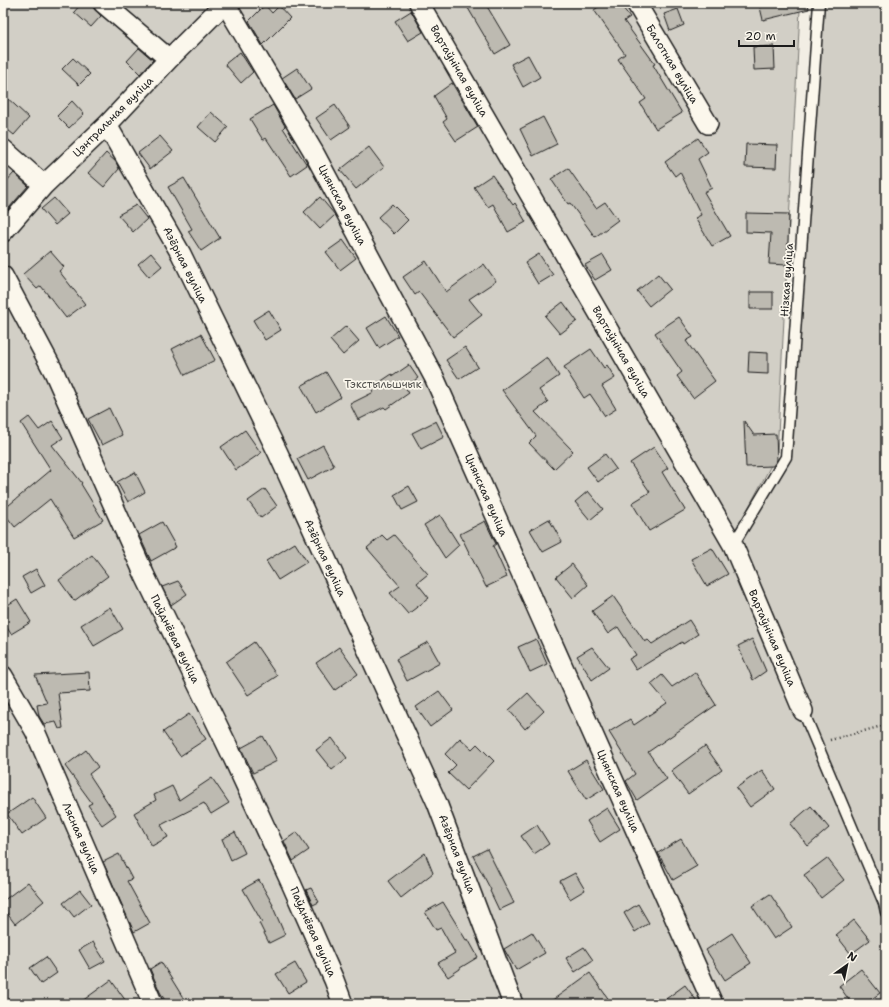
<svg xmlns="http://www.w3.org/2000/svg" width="889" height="1007" font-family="'Shantell Sans',sans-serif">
<rect width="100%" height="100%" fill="#f2eee4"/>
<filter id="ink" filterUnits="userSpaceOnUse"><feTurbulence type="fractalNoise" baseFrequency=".025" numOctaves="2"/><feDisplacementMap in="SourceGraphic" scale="8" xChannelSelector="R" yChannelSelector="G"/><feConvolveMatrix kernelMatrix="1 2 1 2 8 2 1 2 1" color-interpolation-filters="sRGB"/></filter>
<g filter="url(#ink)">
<path fill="#d2cfc6" stroke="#777671" d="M3,3h797v7l-23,444 -50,94 6,-3 53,-88 33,-454h67v1001h-883z"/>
<path fill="#bdbab1" stroke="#1c1c1c" d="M82,3h8l11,13 -10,11 -17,-15z
M465,3h20l25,42 -15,9z
M604,3h15l11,14 -6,4 31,43 -2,1 29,48 -26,16 -16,-26 6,-4 -28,-40 7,-5 -31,-44z
M759,3h49l1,6 -46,11z
M265,5l7,8 7,-7 11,12 -27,27 -14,-24z
M678,9l6,16 -14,6 -6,-17z
M411,11l12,21 -15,9 -13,-20z
M774,46l1,23 -21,1 -1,-23z
M139,48l14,12 -13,14 -13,-13z
M240,52l13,20 -12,11 -16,-19z
M528,55l12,22 -17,10 -12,-23z
M73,58l17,16 -11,11 -17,-16z
M297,68l14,21 -16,10 -13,-21z
M452,83l26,44 -22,14 -13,-19 4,-3 -13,-23z
M3,94l26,24 -15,17 -11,-9z
M72,101l12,13 -15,14 -12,-12z
M273,105l12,21 -2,2 24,37 -16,11 -25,-38 -3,2 -13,-21z
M335,105l15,22 -19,13 -15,-22z
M211,112l17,15 -13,15 -17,-15z
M543,117l14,27 -24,12 -13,-27z
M160,136l13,15 -23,18 -12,-16z
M698,138l10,14 -10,7 14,29 -8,4 26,44 -18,10 -17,-28 6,-3 -21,-43 -5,4 -10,-14z
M746,144l31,1 -1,23 -31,-1z
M369,147l15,20 -28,22 -16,-19z
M106,153l10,9 3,7 -15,18 -16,-14z
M568,168l28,40 9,-6 13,18 -23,17 -25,-34 -2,1 -17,-25z
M14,173l14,13 -25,29v-30z
M492,175l21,30 2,-2 11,19 -18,10 -15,-28 -5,3 -14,-20z
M184,178l36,60 -19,13 -13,-20 4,-2 -24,-42z
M320,197l15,18 -15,14 -16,-17z
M54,198l14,16 -13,11 -14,-16z
M392,204l16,16 -14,14 -16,-17z
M136,205l11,14 -14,13 -15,-17z
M746,213l43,1 -2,51 -18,-1 2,-31 -25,-1z
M343,240l13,18 -16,12 -14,-18z
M50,251l14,16 -5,4 26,33 -19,14 -25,-32 -4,3 -14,-15z
M151,253l11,13 -13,11 -11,-13z
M539,254l14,21 -15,9 -13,-21z
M603,255l9,15 -17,10 -10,-15z
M426,261l20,31 38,-28 12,17 -27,18 13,16 -29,22 -34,-45 -4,3 -12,-18z
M658,274l12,15 -21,17 -12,-15z
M750,292h23v17h-23z
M563,302l14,19 -17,13 -15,-18z
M269,310l12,20 -16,10 -12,-20z
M386,316l12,20 -19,12 -12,-20z
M679,317l14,20 -7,4 29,40 -22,17 -16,-22 5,-4 -27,-39z
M346,326l13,15 -16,14 -13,-15z
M201,334l14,26 -30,15 -13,-26z
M465,347l13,20 -19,12 -13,-19z
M591,349l13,19 3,-3 8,13 -13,8 14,23 -11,7 -15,-22 -6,4 -20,-31z
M749,352l19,1v21l-20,-1z
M547,357l12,19 -20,14 9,12 -13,10 38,39 -19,18 -25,-26 7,-7 -34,-46z
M409,365l9,13 -13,9 4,6 -23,16 -2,-2 -26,13 -8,-16 24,-12 -3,-4 21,-14 1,2z
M326,372l15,25 -25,15 -15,-26z
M109,408l13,27 -20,10 -14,-26z
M29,417l10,13 13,-9 11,17 -11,7 30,38 -1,1 22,36 -29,17 -24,-38 -35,28 -12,-15v-2l48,-40 -30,-47z
M436,421l8,16 -23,12 -9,-16z
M744,421l10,14 22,-1 1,26 -4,6 -27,1z
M245,430l16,23 -25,17 -15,-23z
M323,445l11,21 -26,14 -11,-21z
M654,447l14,21 -6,4 23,38 -36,21 -17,-28 18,-11 -20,-29z
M605,454l11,15 -18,13 -11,-15z
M135,472l10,20 -17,10 -11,-20z
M409,486l9,16 -16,8 -8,-15z
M265,489l12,17 -16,12 -13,-17z
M588,491l15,18 -13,11 -15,-18z
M440,515l19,30 -14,13 -21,-33z
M549,519l13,23 -19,10 -13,-22z
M485,521l11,23 -3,2 14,31 -21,10 -26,-53z
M162,522l14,25 -25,14 -12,-26z
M382,535l5,5 7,-5 34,39 -11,9 12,15 -21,16 -18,-21 10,-7 -33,-38z
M295,543l12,19 -29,18 -12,-19z
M712,548l16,26 -21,12 -16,-27z
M92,555l16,21 -34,25 -15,-21z
M572,564l16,21 -15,13 -17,-21z
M36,569l9,16 -14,8 -9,-16z
M178,581l9,13 -16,11 -9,-18z
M613,596l32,46 3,-2 4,4 37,-24 9,14 -15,10 -1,-2 -46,28 -7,-11 7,-4 -18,-28 -10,7 -16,-23z
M17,599l14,23 -20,12 -8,-13v-13z
M110,607l13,22 -29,17 -13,-21z
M536,639l11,25 -17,8 -12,-25z
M752,639l14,32 -13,9 -15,-34z
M254,642l23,34 -29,19 -22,-33z
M428,642l12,21 -33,18 -11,-22z
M339,647l19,27 -23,16 -19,-27z
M592,647l17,21 -17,12 -15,-24z
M89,672l1,19 -32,2 5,35 -4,1 -3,-7 -12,2 -5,-8 -2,-11 10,-2 -12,-28z
M695,672l21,33 -68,47 19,27 -30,21 -11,-19 9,-7 -26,-42 21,-13 4,6 33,-22 -16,-19 11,-9 10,12z
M439,691l14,19 -23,17 -14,-20z
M528,693l16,18 -19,18 -16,-19z
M189,714l17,25 -26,17 -17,-24z
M263,736l14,25 -24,12 -12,-25z
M332,738l15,20 -15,12 -16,-20z
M460,738l12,11 5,-5 17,17 -28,29 -18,-17 8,-8 -11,-11z
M705,746l17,24 -34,24 -17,-23z
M86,750l12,17 -9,7 27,41 -14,10 -14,-20 4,-2 -27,-37z
M586,760l18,29 -18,11 -18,-29z
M762,770l13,19 -25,18 -14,-19z
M212,778l17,25 -18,11 -7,-11 -43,22 7,12 -16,9 -18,-33 22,-13 -2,-5 18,-9 7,14z
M32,797l14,21 -24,17 -15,-21z
M811,806l18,22 -21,18 -18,-22z
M607,808l13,21 -20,13 -13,-21z
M537,825l12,19 -15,10 -13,-18z
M235,832l10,21 -14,7 -9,-21z
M297,832l12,18 -16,11 -9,-20z
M681,839l16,27 -24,14 -15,-27z
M487,849l27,54 -15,7 -9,-19 1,-1 -18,-34z
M425,853l8,20 -32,25 -13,-17z
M119,854l13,25 -5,2 23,42 -16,9 -31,-70z
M827,858l17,22 -23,18 -17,-23z
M575,873l10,17 -15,9 -10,-18z
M259,880l14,25h-1l13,30 -16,8 -10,-20 3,-1 -19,-33z
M28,882l16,19 -29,23 -12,-16v-7z
M311,888l8,14 -6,3 -7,-15z
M80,890l11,14 -17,13 -11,-14z
M770,894l22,33 -18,12 -22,-33z
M443,902l23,38 2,-1 10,18 -18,11v1l-12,8 -10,-14 17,-10 -14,-25 -5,2 -11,-18z
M638,904l11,19 -14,9 -11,-19z
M854,920l16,20 -19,14 -15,-19z
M532,932l13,21 -29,17 -12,-21z
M732,933l19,30 -26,17 -19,-30z
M93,942l12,19 -15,8 -11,-19z
M584,947l9,13 -18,12 -9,-14z
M46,957l11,16 -16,11 -11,-16z
M161,962l26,42h-20l-7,-12 -10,-23z
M295,963l11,19 -18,11 -12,-19z
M861,969l19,24 -15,11h-13l-13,-18z
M590,973l22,31h-65z
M111,980l17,24h-50z
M685,985l14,19h-40z"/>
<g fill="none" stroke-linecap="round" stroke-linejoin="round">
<defs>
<path id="lane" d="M733,545l53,-88 33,-454
M803,711l81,192 2,9"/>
<path id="street" d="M103,3l66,56
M225,3l88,148 121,226 279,627
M419,3l314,542 70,166
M636,3l72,121
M107,125l74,129 97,199 159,350 76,201
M3,149l41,36
M3,232l41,-47 63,-60 62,-66 56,-56
M3,276l51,96 91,204 84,173 62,134 43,97 9,24
M3,676l32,55 118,273"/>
</defs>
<use href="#lane" stroke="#1c1c1c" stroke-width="13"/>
<use href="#street" stroke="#1c1c1c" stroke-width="22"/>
<path stroke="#1c1c1c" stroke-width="2.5" stroke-dasharray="1 3" stroke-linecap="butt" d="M830,740l56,-15"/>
<use href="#lane" stroke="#fbf7ec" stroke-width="10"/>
<use href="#street" stroke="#fbf7ec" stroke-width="19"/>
</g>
</g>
<g text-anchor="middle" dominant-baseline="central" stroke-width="3.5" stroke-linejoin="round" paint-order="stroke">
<g font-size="11" fill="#1c1c1c" stroke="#fbf7ec">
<text transform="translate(672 64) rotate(59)">Балотная вуліца</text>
<text transform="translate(459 71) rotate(60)">Вартаўнічая вуліца</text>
<text transform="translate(113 117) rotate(-45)">Цэнтральная вуліца</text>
<text transform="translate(342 205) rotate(62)">Цнянская вуліца</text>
<text transform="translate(185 265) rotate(63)">Азёрная вуліца</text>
<text transform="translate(787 280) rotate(-86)">Нізкая вуліца</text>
<text transform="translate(621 352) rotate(60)">Вартаўнічая вуліца</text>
<text transform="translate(486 495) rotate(66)">Цнянская вуліца</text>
<text transform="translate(325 558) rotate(65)">Азёрная вуліца</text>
<text transform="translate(772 638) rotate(67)">Вартаўнічая вуліца</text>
<text transform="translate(175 639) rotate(64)">Паўднёвая вуліца</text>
<text transform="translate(618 791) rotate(66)">Цнянская вуліца</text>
<text transform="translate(81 838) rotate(66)">Лясная вуліца</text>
<text transform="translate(457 854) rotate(69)">Азёрная вуліца</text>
<text transform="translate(313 932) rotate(66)">Паўднёвая вуліца</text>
</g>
<g font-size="11" fill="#53524f" stroke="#fbf7ec">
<text x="383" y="384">Тэкстыльшчык</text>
</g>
</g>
<rect width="889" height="1007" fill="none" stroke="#fbf7ec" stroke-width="16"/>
<rect x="8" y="8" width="873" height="991" fill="none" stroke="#1c1c1c" stroke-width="1.5" filter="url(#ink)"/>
<g transform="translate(847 965) rotate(33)" stroke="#fbf7ec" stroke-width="3" paint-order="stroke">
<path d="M0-3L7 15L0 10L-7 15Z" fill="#1c1c1c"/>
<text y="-6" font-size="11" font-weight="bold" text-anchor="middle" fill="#1c1c1c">N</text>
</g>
<path d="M739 40v6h55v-6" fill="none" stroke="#1c1c1c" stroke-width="2"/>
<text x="745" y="40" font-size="12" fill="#1c1c1c" stroke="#fbf7ec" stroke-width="3" paint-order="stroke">20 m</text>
</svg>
